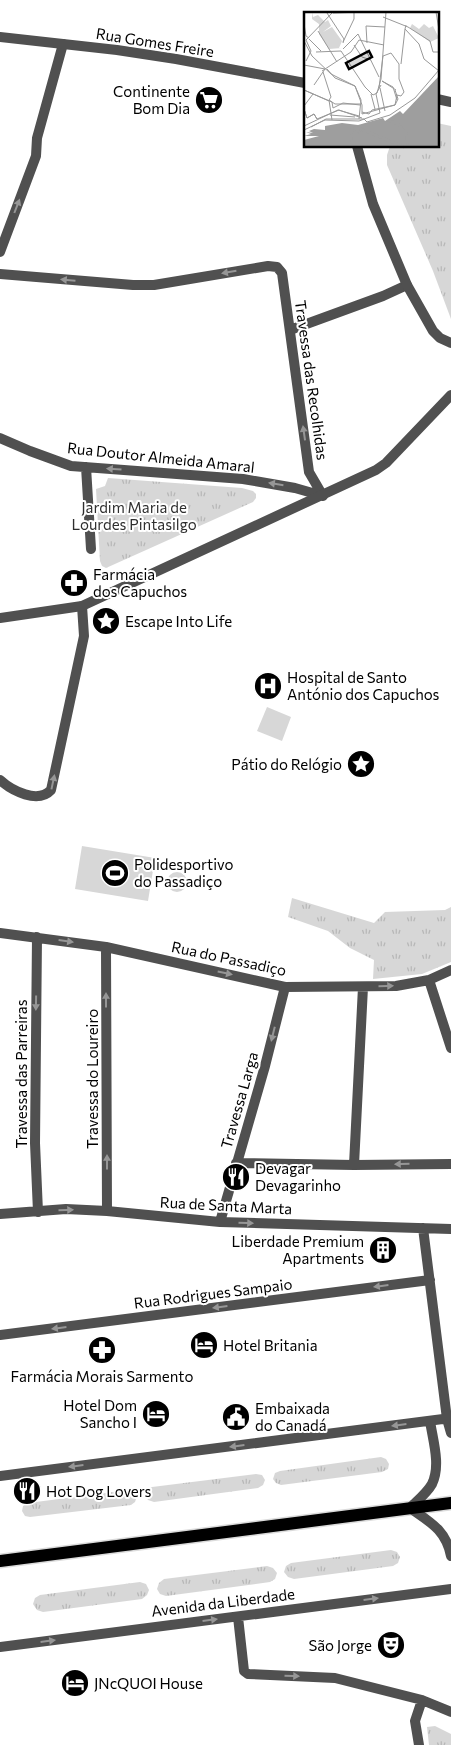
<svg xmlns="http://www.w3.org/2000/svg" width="451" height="1745" font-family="Commissioner,sans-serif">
<defs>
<pattern id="grass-tufts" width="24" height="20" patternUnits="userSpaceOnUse" patternTransform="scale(1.25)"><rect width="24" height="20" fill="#d7d7d7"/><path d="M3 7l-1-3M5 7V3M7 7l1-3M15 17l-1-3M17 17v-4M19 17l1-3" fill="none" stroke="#b7b7b7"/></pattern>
</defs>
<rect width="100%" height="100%" fill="#fff"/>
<path fill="url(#grass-tufts)" d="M437,123l14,3v193l-18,-48 -46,-106v-10l3,-9h47z
M108,478l134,10 11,3 3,3v4l-3,4 -147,66 -4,-2 -2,-5 -4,-72 9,-3z
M167 882a10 10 0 1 1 20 0a10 10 0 1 1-20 0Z
M292,898l82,25 11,-11 60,-2 6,-3v55l-29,12 -49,5 1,-19 -24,-12 -22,-17 -40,-14z
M381,1457l5,2 3,5 -1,5 -6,3 -101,13 -5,-2 -3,-4 2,-6 5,-2z
M256,1474l6,1 3,5 -2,5 -5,3 -104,14 -6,-2 -3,-5 2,-5 5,-3z
M129,1490l5,1 3,5 -2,6 -4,3 -101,12 -5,-1 -3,-5 1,-5 5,-3z
M391,1550l6,2 3,5 -2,6 -5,3 -99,13 -6,-2 -4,-5 2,-6 5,-3z
M267,1566l6,2 4,5 -2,6 -5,3 -104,14 -6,-2 -3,-5 2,-6 5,-4z
M140,1582l6,2 3,6 -2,5 -5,4 -99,13 -6,-2 -4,-6 2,-6 5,-3z
M435,1726l16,8v11h-22l-2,-18z"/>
<path fill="#d7d7d7" d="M267,707l24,10 -9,24 -25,-10z
M82,846l73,12 -7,43 -73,-12z"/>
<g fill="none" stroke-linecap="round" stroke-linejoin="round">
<defs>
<path id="primary" d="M0,1561l451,-58"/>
</defs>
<use href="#primary" stroke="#dbdbdb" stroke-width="15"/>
<path stroke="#505050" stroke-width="10" d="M0,252l36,-96 1,-18 26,-94
M0,274l133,11h21l114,-19 9,1 5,6 27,199 14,24
M290,330l93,-34 24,-11
M0,438l30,13 41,15 172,13 52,9 28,8
M86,467l5,82
M0,780c12,11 38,24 51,10l33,-154 -2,-30
M0,933l106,14 179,40 111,-1 33,-6 22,-10
M37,937l-2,206 3,69
M106,947l1,264
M429,980l22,68
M236,1163l118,2 97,-1
M354,1165l9,-178
M0,1214l66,-5 41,2 113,11 231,7
M220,1222l45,-156 20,-79
M423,1228l24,191 4,14
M0,1335l430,-55
M430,1421c3,20 11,44 2,63 -5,9 -15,17 -22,24 20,14 36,22 41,48
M0,1476l451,-58
M238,1617l6,54 4,3 87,4 87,22 29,12
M0,1647l451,-58
M419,1745l-4,-24 7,-21"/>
<path stroke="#505050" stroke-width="10" d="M0,37l117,13 59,9 129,24
M437,99l14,3
M357,146l16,58 34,81 26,46 7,7 11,5
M0,618l82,-12 294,-136 10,-7 65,-68"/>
<use href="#primary" stroke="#000" stroke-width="12"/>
</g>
<defs><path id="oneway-solid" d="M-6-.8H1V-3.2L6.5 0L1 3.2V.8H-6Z" transform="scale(1.25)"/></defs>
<g fill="#969696">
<use href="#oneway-solid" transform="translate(17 206) rotate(-69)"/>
<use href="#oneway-solid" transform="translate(229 272) rotate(170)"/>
<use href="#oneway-solid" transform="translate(68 280) rotate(-175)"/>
<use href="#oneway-solid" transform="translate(304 433) rotate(-98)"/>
<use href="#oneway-solid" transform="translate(114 469) rotate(-176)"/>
<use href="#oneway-solid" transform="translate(276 484) rotate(-171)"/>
<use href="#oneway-solid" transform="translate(53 782) rotate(-78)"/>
<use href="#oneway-solid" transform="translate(66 941) rotate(8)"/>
<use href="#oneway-solid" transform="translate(225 973) rotate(12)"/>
<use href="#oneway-solid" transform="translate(386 986) rotate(-1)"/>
<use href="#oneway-solid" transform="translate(106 1000) rotate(-90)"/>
<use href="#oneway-solid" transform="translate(36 1003) rotate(91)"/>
<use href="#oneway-solid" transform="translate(273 1034) rotate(104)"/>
<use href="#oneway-solid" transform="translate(107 1162) rotate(-90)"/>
<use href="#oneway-solid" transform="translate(402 1164) rotate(179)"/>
<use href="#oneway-solid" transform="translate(66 1210) rotate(-1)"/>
<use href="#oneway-solid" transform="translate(246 1223) rotate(2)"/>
<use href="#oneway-solid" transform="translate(381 1286) rotate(173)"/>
<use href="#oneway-solid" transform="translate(220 1307) rotate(173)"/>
<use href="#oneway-solid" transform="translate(59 1328) rotate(173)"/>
<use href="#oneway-solid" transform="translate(399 1425) rotate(173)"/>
<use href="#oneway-solid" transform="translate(237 1446) rotate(173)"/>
<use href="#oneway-solid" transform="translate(76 1466) rotate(173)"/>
<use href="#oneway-solid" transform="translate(371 1599) rotate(-7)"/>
<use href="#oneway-solid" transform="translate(210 1620) rotate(-7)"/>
<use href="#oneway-solid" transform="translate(48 1641) rotate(-7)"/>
<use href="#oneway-solid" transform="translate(292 1676) rotate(2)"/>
</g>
<defs>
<symbol id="supermarket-disc" viewBox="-11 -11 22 22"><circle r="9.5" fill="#000" stroke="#fff"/><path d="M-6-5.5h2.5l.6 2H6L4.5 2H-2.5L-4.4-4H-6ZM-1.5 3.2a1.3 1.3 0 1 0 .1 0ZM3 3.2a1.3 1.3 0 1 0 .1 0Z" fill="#fff"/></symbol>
<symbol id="pharmacy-disc" viewBox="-11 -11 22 22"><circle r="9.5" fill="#000" stroke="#fff"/><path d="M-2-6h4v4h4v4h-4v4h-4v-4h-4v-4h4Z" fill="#fff"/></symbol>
<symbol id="sight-disc" viewBox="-11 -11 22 22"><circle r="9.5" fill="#000" stroke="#fff"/><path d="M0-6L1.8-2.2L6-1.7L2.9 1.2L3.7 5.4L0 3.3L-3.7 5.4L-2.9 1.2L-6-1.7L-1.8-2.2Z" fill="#fff"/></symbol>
<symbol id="hospital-disc" viewBox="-11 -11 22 22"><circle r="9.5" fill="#000" stroke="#fff"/><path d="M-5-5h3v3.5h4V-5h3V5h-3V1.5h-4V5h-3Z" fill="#fff"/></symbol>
<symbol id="stadium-disc" viewBox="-11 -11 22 22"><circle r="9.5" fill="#000" stroke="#fff"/><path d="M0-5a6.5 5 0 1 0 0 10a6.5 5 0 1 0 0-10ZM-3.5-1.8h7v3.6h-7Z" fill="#fff"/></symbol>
<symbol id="restaurant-disc" viewBox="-11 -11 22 22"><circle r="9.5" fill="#000" stroke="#fff"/><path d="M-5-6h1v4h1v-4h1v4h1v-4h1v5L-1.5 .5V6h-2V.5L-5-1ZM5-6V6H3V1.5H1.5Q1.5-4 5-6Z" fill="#fff"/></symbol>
<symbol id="building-disc" viewBox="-11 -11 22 22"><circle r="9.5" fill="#000" stroke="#fff"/><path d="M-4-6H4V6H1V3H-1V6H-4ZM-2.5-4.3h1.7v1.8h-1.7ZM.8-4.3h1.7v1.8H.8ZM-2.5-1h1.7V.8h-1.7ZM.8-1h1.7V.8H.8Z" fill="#fff"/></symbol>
<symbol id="hotel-disc" viewBox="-11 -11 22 22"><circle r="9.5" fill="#000" stroke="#fff"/><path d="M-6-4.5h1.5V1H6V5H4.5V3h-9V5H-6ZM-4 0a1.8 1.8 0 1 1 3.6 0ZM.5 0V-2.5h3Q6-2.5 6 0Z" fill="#fff"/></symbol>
<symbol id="civic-disc" viewBox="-11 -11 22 22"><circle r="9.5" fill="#000" stroke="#fff"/><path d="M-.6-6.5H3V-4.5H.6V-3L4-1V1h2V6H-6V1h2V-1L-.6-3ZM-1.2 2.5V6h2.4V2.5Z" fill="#fff"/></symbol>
<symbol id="theatre-disc" viewBox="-11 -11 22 22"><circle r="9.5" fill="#000" stroke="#fff"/><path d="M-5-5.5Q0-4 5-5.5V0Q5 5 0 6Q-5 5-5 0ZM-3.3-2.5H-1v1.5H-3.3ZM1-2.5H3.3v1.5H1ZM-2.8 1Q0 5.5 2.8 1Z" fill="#fff"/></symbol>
</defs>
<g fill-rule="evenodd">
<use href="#supermarket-disc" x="193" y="84" width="32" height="32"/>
<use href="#pharmacy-disc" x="58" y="567" width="32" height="32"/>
<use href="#sight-disc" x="90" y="605" width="32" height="32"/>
<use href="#hospital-disc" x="252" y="670" width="32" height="32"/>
<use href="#sight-disc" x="345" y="748" width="32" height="32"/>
<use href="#stadium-disc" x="99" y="857" width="32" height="32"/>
<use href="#restaurant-disc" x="220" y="1161" width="32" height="32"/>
<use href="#building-disc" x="367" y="1234" width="32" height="32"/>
<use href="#hotel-disc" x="188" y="1329" width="32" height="32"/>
<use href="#pharmacy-disc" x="86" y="1334" width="32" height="32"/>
<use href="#hotel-disc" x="140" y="1398" width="32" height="32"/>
<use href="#civic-disc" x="220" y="1401" width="32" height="32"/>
<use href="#restaurant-disc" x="11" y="1475" width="32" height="32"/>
<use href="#theatre-disc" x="375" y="1629" width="32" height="32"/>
<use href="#hotel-disc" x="59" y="1667" width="32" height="32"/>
</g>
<g text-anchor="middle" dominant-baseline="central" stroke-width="4" stroke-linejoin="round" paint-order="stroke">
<g font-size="15" fill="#000" stroke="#fff">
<text transform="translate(155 42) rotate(9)">Rua Gomes Freire</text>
<text transform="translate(312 380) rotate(82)">Travessa das Recolhidas</text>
<text transform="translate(161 457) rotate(6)">Rua Doutor Almeida Amaral</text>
<text transform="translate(229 958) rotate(12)">Rua do Passadiço</text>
<text transform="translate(21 1074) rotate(-90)">Travessa das Parreiras</text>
<text transform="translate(92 1079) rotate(-90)">Travessa do Loureiro</text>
<text transform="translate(239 1100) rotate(-74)">Travessa Larga</text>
<text transform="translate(226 1205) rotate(3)">Rua de Santa Marta</text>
<text transform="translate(213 1293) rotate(-7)">Rua Rodrigues Sampaio</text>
<text transform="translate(223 1602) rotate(-7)">Avenida da Liberdade</text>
</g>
<g font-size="15" fill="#000" stroke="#fff" text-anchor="start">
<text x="190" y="91" text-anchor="end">Continente<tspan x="190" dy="17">Bom Dia</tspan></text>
<text x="93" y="574">Farmácia<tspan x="93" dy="17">dos Capuchos</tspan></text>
<text x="125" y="621">Escape Into Life</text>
<text x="287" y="677">Hospital de Santo<tspan x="287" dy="17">António dos Capuchos</tspan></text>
<text x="342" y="764" text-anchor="end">Pátio do Relógio</text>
<text x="134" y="864">Polidesportivo<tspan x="134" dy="17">do Passadiço</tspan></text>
<text x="255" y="1168">Devagar<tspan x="255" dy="17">Devagarinho</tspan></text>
<text x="364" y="1241" text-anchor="end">Liberdade Premium<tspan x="364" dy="17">Apartments</tspan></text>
<text x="223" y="1345">Hotel Britania</text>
<text x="102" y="1376" text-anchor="middle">Farmácia Morais Sarmento</text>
<text x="137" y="1405" text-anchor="end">Hotel Dom<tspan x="137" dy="17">Sancho I</tspan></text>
<text x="255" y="1408">Embaixada<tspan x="255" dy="17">do Canadá</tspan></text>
<text x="46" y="1491">Hot Dog Lovers</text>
<text x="372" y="1645" text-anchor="end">São Jorge</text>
<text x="94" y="1683">JNcQUOI House</text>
</g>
<g font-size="15" fill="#2e2e2e" stroke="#fff">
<text x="134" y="507">Jardim Maria de<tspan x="134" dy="17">Lourdes Pintasilgo</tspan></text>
</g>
</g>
<g transform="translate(304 12)">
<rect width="135" height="135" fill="#fff"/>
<path d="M8,0l1,5 5,-2 7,7 3,-2 3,6 -8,6 9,-5 10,14 -3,7h3l-13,1 -10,-15v-10l-7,-5z" fill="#d7d7d7"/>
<path d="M108,12l7,5 5,-5 5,4 4,-2 6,12 -9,4 -20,-14z" fill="#d7d7d7"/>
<path d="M135,64v71h-135v-7l15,-4h-15l7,-2 -5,-2 7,1 -4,-2 5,-2 11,1v-4l17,-3 16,2 25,-7 2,3 15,-10 3,3z" fill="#9e9e9e"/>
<path fill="none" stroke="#9e9e9e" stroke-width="2.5" d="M84,108l11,5 7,8 2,14M50,115l21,20M52,115l48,20M47,135l1,-19"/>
<path fill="none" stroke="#999" stroke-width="1" d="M132,0l3,18M23,1l17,26 -1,4M29,1l30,-1M79,5l25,10M0,12l2,12 3,2M102,13l-1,4 14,15 5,15 15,12M62,14l1,17M62,14l19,1M104,15l22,14 3,11h6M14,19l19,31M5,27l12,12M0,29l8,15 19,18 24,12 7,19v9l33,-9 2,-10 4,1 3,-4 -5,-13v-15l-8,-11 -8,3 -4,32M39,30l11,-23v-7M50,33l8,12 9,3M39,37l15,-15 21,43M12,40l25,-1 24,36 8,8 4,-2 4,-14 5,-67M2,49l5,-10 -5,-11 27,-28M97,52l4,-35M0,53l21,4M23,57l8,9 20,8M18,59l29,-19 8,-12 25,5M19,60l8,25 -2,3 6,4h25M78,69l14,9M78,69l11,6 4,13M10,73l11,-16M51,74l6,14 -2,19M76,76l5,23M0,78l25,11M0,78l28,12 1,6 10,-5 17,2M67,82l4,15M25,88l3,20M0,94l9,-12M0,97l3,9 7,-4 3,5M0,97l3,9 7,-4 3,5 22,-9 23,8M58,100l7,2 3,-4 23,-5 3,-6 -3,-9M26,103l25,2M0,114l34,-16 21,6M7,115l15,-8h38l3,3 23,-7 25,-17 24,-28M0,118l21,-10 34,1 21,-8 -4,-19 5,-9"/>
<path fill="#000" fill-opacity="0.15" stroke="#000" stroke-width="2.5" d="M65,39l3,6 -23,12 -3,-6z"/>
<rect width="135" height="135" fill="none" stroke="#000" stroke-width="2.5"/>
</g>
</svg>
